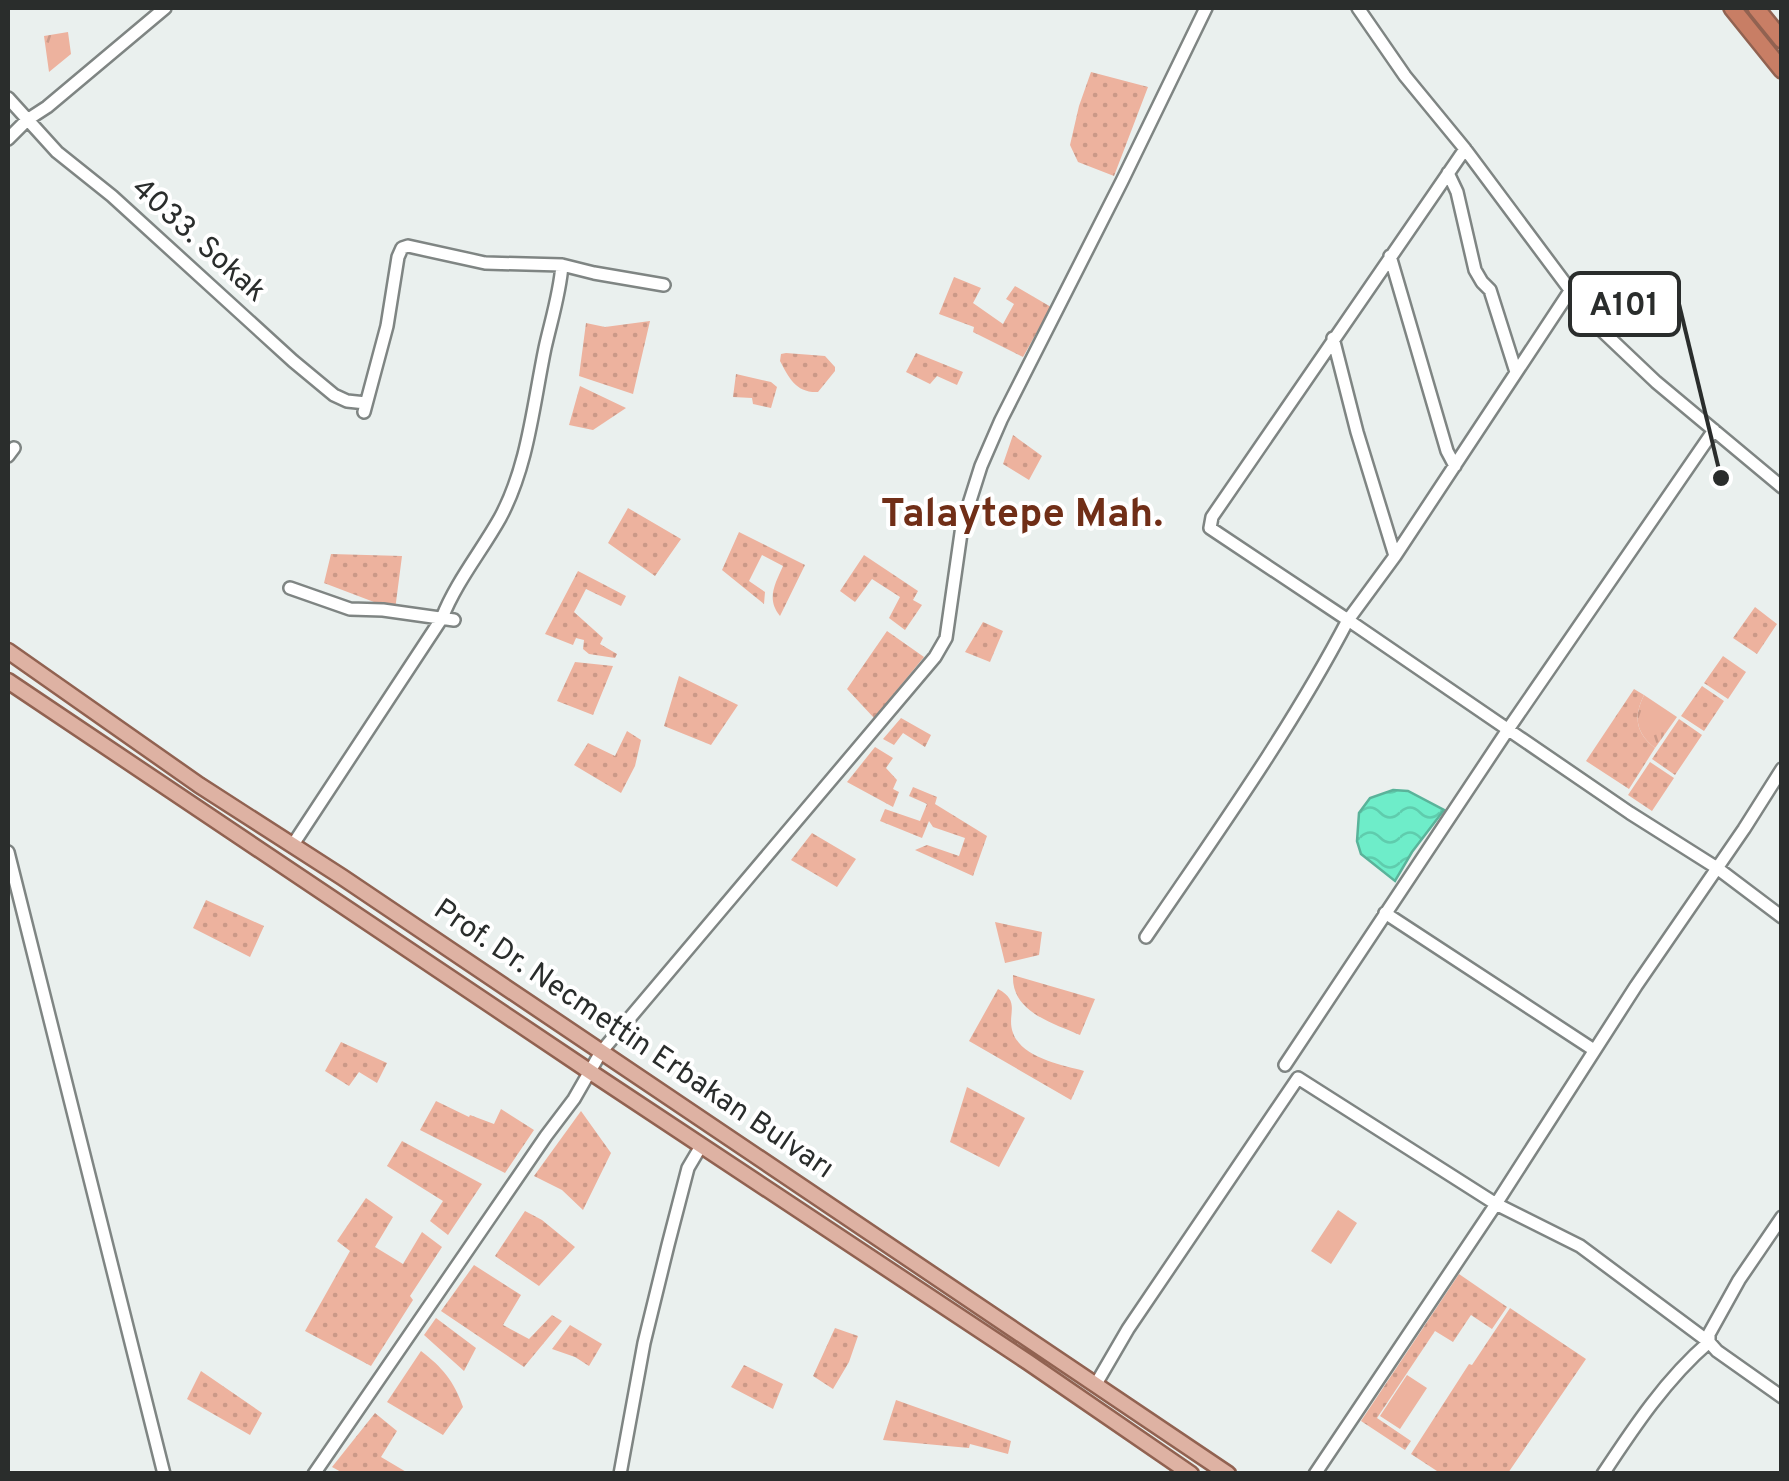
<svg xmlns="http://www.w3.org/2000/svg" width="1789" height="1481" font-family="Overpass,sans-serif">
<defs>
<pattern id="grass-dots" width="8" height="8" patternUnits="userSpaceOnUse" patternTransform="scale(2.5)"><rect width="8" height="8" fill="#edb29e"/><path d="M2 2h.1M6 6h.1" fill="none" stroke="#cb9988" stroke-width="1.8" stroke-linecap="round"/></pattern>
<pattern id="park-tufts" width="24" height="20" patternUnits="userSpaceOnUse" patternTransform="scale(2.5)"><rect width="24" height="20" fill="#edb29e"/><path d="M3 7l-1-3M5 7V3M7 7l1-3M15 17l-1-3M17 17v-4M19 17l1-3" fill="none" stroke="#cb9988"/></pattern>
<pattern id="water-waves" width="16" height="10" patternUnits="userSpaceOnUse" patternTransform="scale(2.5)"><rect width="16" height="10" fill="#6eedc9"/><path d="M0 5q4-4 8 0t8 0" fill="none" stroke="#5fccad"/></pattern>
</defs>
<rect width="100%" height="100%" fill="#eaf0ee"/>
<path fill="url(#grass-dots)" d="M1091,72l57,15 -34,89 -36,-14 -8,-17 9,-39z
M954,277l27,11 -8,15 30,21 11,-20 -8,-5 9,-13 36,21 -28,50 -50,-25 1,-5 -35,-13z
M650,321l-17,73 -54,-18 7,-53 19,4z
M786,353l39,3 10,11v4l-17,21c-22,1 -29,-14 -38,-31l1,-7z
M916,353l47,19 -6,13 -20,-9 -7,8 -24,-12z
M736,374l35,8 6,5 -6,21 -18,-4 -1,-6 -19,-1z
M580,386l46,22 -33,22 -24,-5z
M1013,435l29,21 -13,24 -26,-16z
M628,508l53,31 -26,37 -47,-33z
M739,532l66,33 -25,51c-14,-17 -5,-32 3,-50l-21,-11 -13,26 16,11 -1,12 -42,-34z
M331,554l71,2 -7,54 -71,-27z
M864,555l54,36 -5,9 9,5 -17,25 -16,-12 11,-21 -28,-18 -17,23 -15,-11z
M578,571l48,25 -5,10 -35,-17 -12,23 29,26 -3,6 17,10 -2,4 -26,-4 -6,-5 1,-9 -8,-2 -3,7 -28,-11z
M1755,607l22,17 -20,30 -24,-16z
M983,622l20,9 -13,31 -25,-10z
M887,631l37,26 -50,61 -27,-29z
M1723,656l23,16 -18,27 -24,-16z
M575,662l38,4 -20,49 -36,-14z
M679,676l59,29 -27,40 -47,-19z
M1702,686l22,15 -20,30 -23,-15z
M1634,689l10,6c-11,22 -8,38 11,53l-26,41 -43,-28z
M901,718l30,17 -6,12 -22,-14 -9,12 -11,-6z
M1679,719l23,16 -27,40 -23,-16z
M627,731l14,9 -6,26 -14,27 -47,-28 14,-22 27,13z
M875,747l18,11 -7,10 11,12 -4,9 6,3 -6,15 -46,-25z
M1650,762l24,16 -22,33 -24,-16z
M913,787l24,10 -2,7 52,32 -14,40 -58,-26 12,-5 32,11 6,-18 -32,-11 -4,-6 -7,17 -42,-17 5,-12 35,12 7,-17 -18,-8z
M812,833l44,26 -19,28 -46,-27z
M206,900l58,26 -14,31 -57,-29z
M995,922l47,10 -3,23 -34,8z
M1013,975l82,24 -15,36c-27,-12 -69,-23 -67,-60z
M998,989c24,13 8,25 15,44 9,25 49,32 71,38l-13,29 -102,-59z
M341,1042l46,21 -10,20 -18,-11 -10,14 -24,-15z
M967,1087l58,31 -26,49 -49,-25z
M436,1101l33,16 1,-2 24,9 7,-15 33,21 -29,43 -85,-43z
M581,1111l30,42 -28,57 -21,-20 -28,-14z
M402,1141l80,43 -34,51 -18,-14 13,-20 -56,-35z
M366,1198l27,19 -18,30 28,17 19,-32 20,15 -32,49 3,4 -42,66 -66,-35 45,-80 -13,-10z
M525,1211l17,9 33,27 -36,39 -44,-30z
M474,1265l47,30 -18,30 26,14 23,-24 10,6 -38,46 -83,-56z
M1459,1274l48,33 -15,22 -21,-14 -18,27 -18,-11 -58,87 34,23 -6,9 -44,-29z
M1510,1308l76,51 -78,114h-68l-29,-19 58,-90 3,1z
M436,1318l40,30 -12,23 -40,-36z
M570,1325l32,19 -13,22 -14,-9 -23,-8z
M835,1328l23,8 -9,26 -16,27 -20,-13z
M421,1351c21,16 33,30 42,56l-20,28 -56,-33z
M744,1365l39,19 -10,25 -42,-22z
M201,1371l61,42 -12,22 -63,-36z
M896,1400l115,41 -3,13 -38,-10 -1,4 -86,-8z
M375,1413l22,18 -16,26 27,16h-65l-11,-6z"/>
<path fill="url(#park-tufts)" d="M68,32l3,22 -22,18 -5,-36z
M1644,695l33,22 -22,31c-19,-15 -22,-31 -11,-53z"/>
<path fill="#edb29e" d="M1338,1210l19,13 -26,41 -20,-13z
M1407,1375l20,13 -27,41 -20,-13z"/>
<path fill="url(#water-waves)" stroke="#5ab39a" stroke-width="2.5" d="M1393,790l15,1 36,19 -32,42 -17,29 -34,-27 -4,-13 2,-28 11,-15z"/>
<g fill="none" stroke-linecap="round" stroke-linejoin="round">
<defs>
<path id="minor" d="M1358,8l47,68 60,73 132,177 59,56 126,105
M8,98l49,54 55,44 181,165 41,34 13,6 19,2
M8,139l19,-19 20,-13 118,-99
M1465,149l-253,368 -2,11 138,92 47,-64 175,-265
M1448,173l9,19 18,78 7,12 8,8 26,82
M1390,256l57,195 8,15
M1333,338l24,94 38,124
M364,412l23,-86 11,-69 4,-9 6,-2 77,17 77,2 32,8 70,12
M8,456l6,-8
M290,588l60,21 33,1 71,10
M292,846l150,-228c14,-36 39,-66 58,-100 28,-52 33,-112 45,-170 6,-27 15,-55 17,-83
M8,852l156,622
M1385,913l209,137
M1146,937c70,-103 144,-206 202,-317l282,193 87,55 65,49
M1285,1065l224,-337 205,-298
M1782,1217l-43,63 -30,54v8l8,9 65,46
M1096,1384l32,-55 170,-251 198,126 84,42 129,96c-43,37 -75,85 -106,132
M314,1474l232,-338 28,-37 27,-47 334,-395 11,-19 16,-112 19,-60 20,-46 121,-239 84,-173
M620,1474l24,-131 24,-98 20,-77 13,-22
M1315,1474l181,-270 140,-218 108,-157 38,-60"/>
<path id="major" d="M8,651l191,134 143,92 886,597
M8,681l581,390 439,291 163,112"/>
<path id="highway" d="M1732,8l50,62
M1756,8l26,32"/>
</defs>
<use href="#minor" stroke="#7f8583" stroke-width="16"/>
<use href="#major" stroke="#916251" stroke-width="19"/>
<use href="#highway" stroke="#916251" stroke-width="20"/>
<use href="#minor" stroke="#fff" stroke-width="11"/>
<use href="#major" stroke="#deb2a3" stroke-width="14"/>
<use href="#highway" stroke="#c87e65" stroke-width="15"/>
</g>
<g text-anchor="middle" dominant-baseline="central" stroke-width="8" stroke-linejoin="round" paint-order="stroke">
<g font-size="30" fill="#2a2d2c" stroke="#fff">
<text transform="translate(198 241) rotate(42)">4033. Sokak</text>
<text transform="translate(633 1040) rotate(34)">Prof. Dr. Necmettin Erbakan Bulvarı</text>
</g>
<g font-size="40" font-weight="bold" fill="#702e17" stroke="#fff">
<text x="1022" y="516">Talaytepe Mah.</text>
</g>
</g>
<path fill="none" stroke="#2a2d2c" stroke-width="4" d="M1721 478L1679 304"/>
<circle fill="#2a2d2c" stroke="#fff" stroke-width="4" cx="1721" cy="478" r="10"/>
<rect fill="#fff" stroke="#2a2d2c" stroke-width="4" x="1570" y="273" width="109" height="62" rx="10"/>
<g font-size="32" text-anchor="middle" font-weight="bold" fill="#2a2d2c">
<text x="1624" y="315">A101</text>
</g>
<rect width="1789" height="1481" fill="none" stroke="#2a2d2c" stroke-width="20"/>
</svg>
